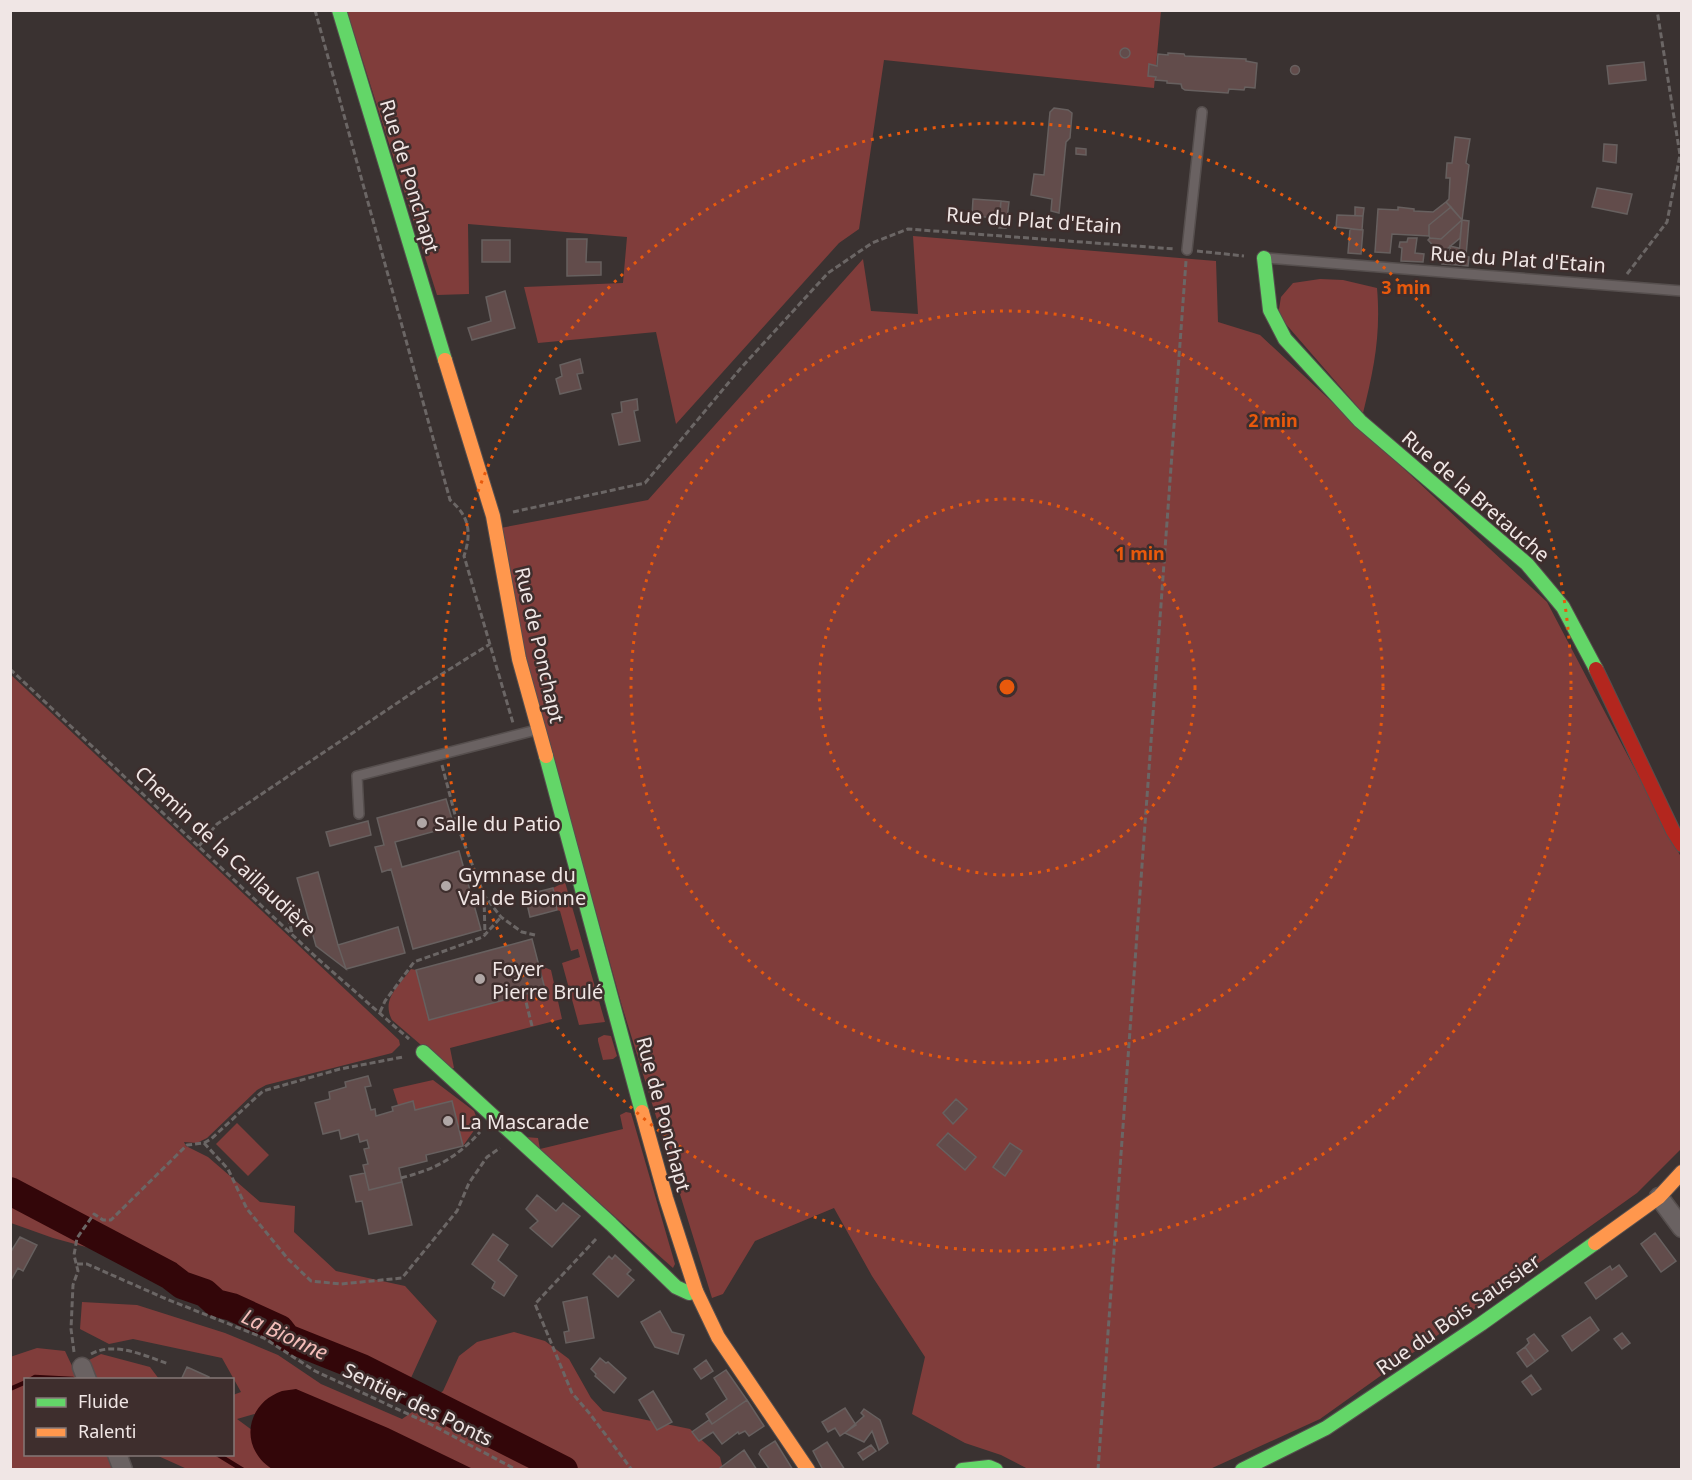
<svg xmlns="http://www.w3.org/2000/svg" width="1692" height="1480" font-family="'Noto Sans',sans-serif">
<rect width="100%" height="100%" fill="#3a3231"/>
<path fill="#803d3b" d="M347,11h814l-7,77 -270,-28 -25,169 -20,14 -163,181 -20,-92 -118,11 -14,-56 99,-4 4,-46 -159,-13 1,70 -32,1z
M913,236l303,25 2,61 42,13 287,267 134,255v292l-44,44 -317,226 -110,50h-182l-27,-14 -36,-12 -53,-29 13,-57 -53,-81 -38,-68 -79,33 -32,53 -11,4 -90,-292 -132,-476 158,-30 215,-241 8,52 47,3z
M1320,279l23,1 34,8c4,46 -3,81 -14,125l-85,-98 3,-18 12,-14z
M10,674l389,366 1,5 -8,8 -126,32 -9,5 -50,48 -10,5 -13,-1 2,4 22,11 52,45 35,4 -1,26 42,39 69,15 32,35 -37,81 -144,-90 -115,-50 -88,-24 -42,-15z
M565,882l40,140 -26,3 -17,-62 18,-6 -2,-8 -7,2 -11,-40 -3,-1 -4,-22z
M539,965l12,5 11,49 -112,29 4,20 -5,1 -57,-49c-11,-21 7,-34 19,-51l5,1 13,50z
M604,1035l7,1 6,20 -4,3 -10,1 -5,-19v-3z
M433,1080l41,31 4,10 -3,8 -12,17 -11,-45 -37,9 -2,-8 -15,3 -5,-16z
M626,1112l5,1 44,151 -2,4 -148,-131 13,1 2,11 83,-20 -3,-14z
M237,1123l32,32 -21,21 -32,-32z
M82,1302l55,3 88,28 53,22 43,29 81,35 41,-28 16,-35 18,-14 37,-10 31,9 24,18 22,39 12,13 87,18 30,28 3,12h-270l-161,-66 -55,16 68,50h-118l-31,-14 76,-1 1,-59 8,-3 -19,-34 -89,-19 -24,5 -29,-15z
M37,1348l28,3 8,17 28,-14 49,13 9,12 -133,1v74l92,1v14h-107l-1,-112z"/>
<path fill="#330609" d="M296,1389l92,39 85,41h-201c-33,-21 -27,-65 10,-78 4,-1 10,-1 14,-2z"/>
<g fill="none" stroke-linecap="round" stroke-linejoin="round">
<path stroke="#330609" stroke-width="4.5" d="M30,1380l5,-3 38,2
M10,1389l16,-7
M217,1454l26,16"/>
<path stroke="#330609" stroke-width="28" d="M10,1191l159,84 13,10 23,8 11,10 16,4 48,22 7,9 75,30 202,102"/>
</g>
<path fill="#624c4b" stroke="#67605f" stroke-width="1.5" d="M1120 53a5 5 0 1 1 10 0a5 5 0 1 1-10 0Z
M1168,53l16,1 1,2 61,3v2l11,2 -2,25 -10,-1 -1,3 -15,-1 -1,4 -43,-3 -3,-2 -1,-4 -14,-1v-2l-12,-1 1,-3 -8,-1 1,-12 8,2 1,-12 10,1z
M1644,62l2,18 -37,4 -2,-18z
M1290.5 70a4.5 4.5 0 1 1 9 0a4.5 4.5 0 1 1-9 0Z
M1054,108l14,2 4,3 -2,25 -4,4 -7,71 -8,-2 1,-12 -21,-4 3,-21 10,1 6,-63z
M1455,137l15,2 -4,24 3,2 -7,55 -16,-18 3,-3 1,-21h-4l1,-15h5z
M1604,144l13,1 -1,18 -13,-2z
M1076,148l10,1v6l-10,-1z
M1597,188l35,6 -5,20 -35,-7z
M973,199l28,2 -2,17 -27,-2z
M1001,201l8,1 -3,26h-7z
M1446,202l5,5 -22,18v11l-37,-2 -2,19 -15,-1 3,-43 20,1v-3l16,2v2l19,1z
M1355,207l9,1 -1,8h-8z
M1451,207l11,13 -21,19 -11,-1 -1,-2v-11z
M1337,215l26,1 -1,14 -26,-3z
M1462,220l7,1 -3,35 -7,-1z
M1462,220l-2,18 -19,16 -13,-14 2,-2 11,1z
M1350,229l13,1 -2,24 -13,-1z
M1408,238h9l-2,15 9,1 -1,8 -22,-1 1,-13 -3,-1 1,-5h7z
M567,239h20l-1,23h15v13l-34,1z
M482,240h28v22h-28z
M1450,246l9,2 -1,17 -16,-1 1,-8 7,1z
M1459,255l10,2 -1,9 -10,-1z
M505,291l10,37 -43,12 -4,-12 23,-7 -5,-24z
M580,359l3,14 -6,1 4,15 -21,5 -4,-15 6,-3 -2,-11z
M637,399l1,11 -4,1 6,30 -21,4 -7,-31 10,-2 -1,-10z
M446,799l8,27 -59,16 7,25 57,-16 22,79 -68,19 -22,-80 -9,3 -7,-25 9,-2 -7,-27z
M368,821l3,14 -41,11 -4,-14z
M318,872l20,73 8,24 -30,-23 -19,-68z
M553,888l4,22 -27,7 -5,-22z
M398,927l7,26 -59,16 -8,-24z
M532,939l13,50 -116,31 -13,-50z
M368,1076l3,10 -6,1 6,23 4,-1 1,7 17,-5 -1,-4 21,-6 2,9 37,-9 11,45 -37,9 1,6 -28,7 3,14 -33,8 -6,-25 5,-1 -4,-15 5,-1 -2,-8 -7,2 -2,-8 -17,5 -2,-9 -16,4 -8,-31 15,-4 -1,-7 17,-5 -1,-5z
M956,1099l11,10 -14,15 -10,-11z
M948,1133l28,24 -11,13 -28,-25z
M1010,1143l12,8 -17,25 -12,-9z
M365,1173l4,17 33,-8 10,43 -43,9 -7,-33 -6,1 -6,-26z
M537,1195l19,16 7,-8 17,13 -28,31 -22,-19 8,-7 -12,-12z
M1655,1233l21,28 -15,11 -20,-28z
M493,1234l15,11 -10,15 19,16 -13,20 -12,-8 3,-6 -23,-18z
M20,1237l17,8 -14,26 -5,-3 -8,14v-29z
M615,1255l16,15 -4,4 7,6 -16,17 -25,-23 16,-18 3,3z
M1619,1265l8,11 -31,23 -11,-16 25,-17 2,4z
M587,1297l7,41 -28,5 -2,-11 5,-1 -6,-29z
M660,1311l12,21 12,3 -6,19 -23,-7 -14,-25z
M1590,1317l9,13 -27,21 -10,-15z
M1622,1333l8,10 -8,6 -8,-10z
M1534,1334l14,17 -13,10 -10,-14 4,-4 -2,-4z
M1525,1347l10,14 -8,6 -10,-14z
M600,1358l6,5 2,-1 18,16 -12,15 -19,-17 1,-2 -5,-5z
M706,1360l7,11 -12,8 -7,-10z
M187,1367l22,10 -1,3h-27z
M726,1370l21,30 -35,24 -6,-10 21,-15 -13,-21z
M1531,1375l10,14 -9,6 -10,-13z
M653,1391l19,31 -15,8 -18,-30z
M747,1400l17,26 -15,10 -4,-5 -6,3 -1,-2 -16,12 -9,-12 -14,9 -7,-9 17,-12 3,4z
M845,1408l11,17 -16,11 -5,-8 -7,4 -6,-10z
M864,1409l16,11 8,23 -9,7 -7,-19 -8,11 -19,-9 19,-17 -3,-3z
M775,1441l18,29h-23l-11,-16 2,-4z
M827,1442l18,28h-22l-10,-19z
M871,1445l5,6 -13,9 -5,-7z
M744,1450l13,20h-36l-1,-2z"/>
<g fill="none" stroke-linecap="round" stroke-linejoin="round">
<defs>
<path id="lane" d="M1187,250l15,-138
M1266,258l416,33
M359,814l-2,-38 179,-46"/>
<path id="street" d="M1659,1197l23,31
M82,1367l5,13
M117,1454l6,16"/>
<path id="fast" d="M339,10l106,350
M1264,258l6,52 15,29 75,82 167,143 36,43 33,62
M546,756l96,356
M423,1052l188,172 65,63 13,6 7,-2
M962,1470l27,-3 7,3
M1242,1470l84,-42 155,-104 114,-81"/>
<path id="slow" d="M445,360l48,156 26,143 27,97
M642,1112l24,86 30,93 22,46 90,133
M1595,1243l64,-46 23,-25"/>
<path id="jam" d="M1596,669l77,162 9,14"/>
</defs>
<use href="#lane" stroke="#564f4e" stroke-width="12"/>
<use href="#street" stroke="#564f4e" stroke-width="21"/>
<use href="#fast" stroke="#564f4e" stroke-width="16"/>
<use href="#slow" stroke="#564f4e" stroke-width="16"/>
<use href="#jam" stroke="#564f4e" stroke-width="16"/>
<path stroke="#6b6665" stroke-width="3" stroke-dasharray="6 3" stroke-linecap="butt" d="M315,10l135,490c19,16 22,32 14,56l49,167
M1197,251l47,5
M1627,274l40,-52 13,-67 -23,-145
M513,512l132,-29 95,-114 88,-96 44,-30 36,-14 267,20
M10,669l308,290 91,80
M442,765l17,65 25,65 17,22 21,15 13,3
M199,846l18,-22 204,-137 69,-43
M484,897l1,38
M284,900l8,33
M524,994l8,32
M380,1012l5,-11 29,-39 69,-25 18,-20
M204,1143l24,26 19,40 41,50 23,22 30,3 61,-6 55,-67 12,-28 18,-26 13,-9
M401,1178c35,-9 55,-20 79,-46
M596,1239l-61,65 37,89 18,21 42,56
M77,1264h10l77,34 100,40 51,33 117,54 85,45
M74,1352l-3,-23 2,-44 5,-14 -4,-16 3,-17 17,-24 9,6h8l76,-75 17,-2 7,-4 52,-48 77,-22 63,-12
M91,1354c24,-13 54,2 78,10
M1098,1470l88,-1209"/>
<use href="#lane" stroke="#6a6262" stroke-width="9"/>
<use href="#street" stroke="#6a6262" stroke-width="18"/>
<use href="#fast" stroke="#63d668" stroke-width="14"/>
<use href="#slow" stroke="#ff974d" stroke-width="14"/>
<use href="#jam" stroke="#b3261e" stroke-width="14"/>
</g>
<g fill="none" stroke="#e8590c" stroke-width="3" stroke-dasharray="3 6">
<circle cx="1007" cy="687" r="188"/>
<circle cx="1007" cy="687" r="376"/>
<circle cx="1007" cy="687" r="564"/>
</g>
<g fill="#b0a7a6" stroke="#3e2e2d" stroke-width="2">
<circle cx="422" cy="823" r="6"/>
<circle cx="446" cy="886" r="6"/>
<circle cx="480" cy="979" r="6"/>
<circle cx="448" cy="1121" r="6"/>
</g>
<g text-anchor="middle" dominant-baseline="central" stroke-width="5" stroke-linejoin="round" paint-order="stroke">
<g font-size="20" fill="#f0e6e5" stroke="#3e2e2d">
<text transform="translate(410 176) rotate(73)">Rue de Ponchapt</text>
<text transform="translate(1034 220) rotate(4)">Rue du Plat d'Etain</text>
<text transform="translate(1518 259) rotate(4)">Rue du Plat d'Etain</text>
<text transform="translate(1476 496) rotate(41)">Rue de la Bretauche</text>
<text transform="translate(540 645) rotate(77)">Rue de Ponchapt</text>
<text transform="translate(226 851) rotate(43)">Chemin de la Caillaudière</text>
<text transform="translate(664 1114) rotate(75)">Rue de Ponchapt</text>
<text transform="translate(1458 1314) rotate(-35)">Rue du Bois Saussier</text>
<text transform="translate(418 1404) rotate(26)">Sentier des Ponts</text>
</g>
<g font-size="20" fill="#f0e6e5" stroke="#3e2e2d" text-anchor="start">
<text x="434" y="823">Salle du Patio</text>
<text x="458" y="874">Gymnase du<tspan x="458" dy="23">Val de Bionne</tspan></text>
<text x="492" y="968">Foyer<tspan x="492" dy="23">Pierre Brulé</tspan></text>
<text x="460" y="1121">La Mascarade</text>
</g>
<g font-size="21" font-style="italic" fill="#f4bdb9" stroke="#3e2e2d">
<text transform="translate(285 1334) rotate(25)">La Bionne</text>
</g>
</g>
<circle cx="1007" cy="687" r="9" fill="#e8590c" stroke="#3e2e2d" stroke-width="3"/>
<g font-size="18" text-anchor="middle" font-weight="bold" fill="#e8590c" stroke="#3e2e2d" stroke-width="5" stroke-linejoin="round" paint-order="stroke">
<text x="1406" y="294">3 min</text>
<text x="1273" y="427">2 min</text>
<text x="1140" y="560">1 min</text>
</g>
<rect width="1692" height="1480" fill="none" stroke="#f0e6e5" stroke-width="24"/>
<rect x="24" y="1378" width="210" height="78" fill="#3e2e2d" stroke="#857877" stroke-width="1.5"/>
<rect x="36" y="1398" width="30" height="9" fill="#63d668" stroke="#857877" stroke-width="1.5"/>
<text x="78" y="1408" font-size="18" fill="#f0e6e5">Fluide</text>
<rect x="36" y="1428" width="30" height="9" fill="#ff974d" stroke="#857877" stroke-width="1.5"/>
<text x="78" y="1438" font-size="18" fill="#f0e6e5">Ralenti</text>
</svg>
